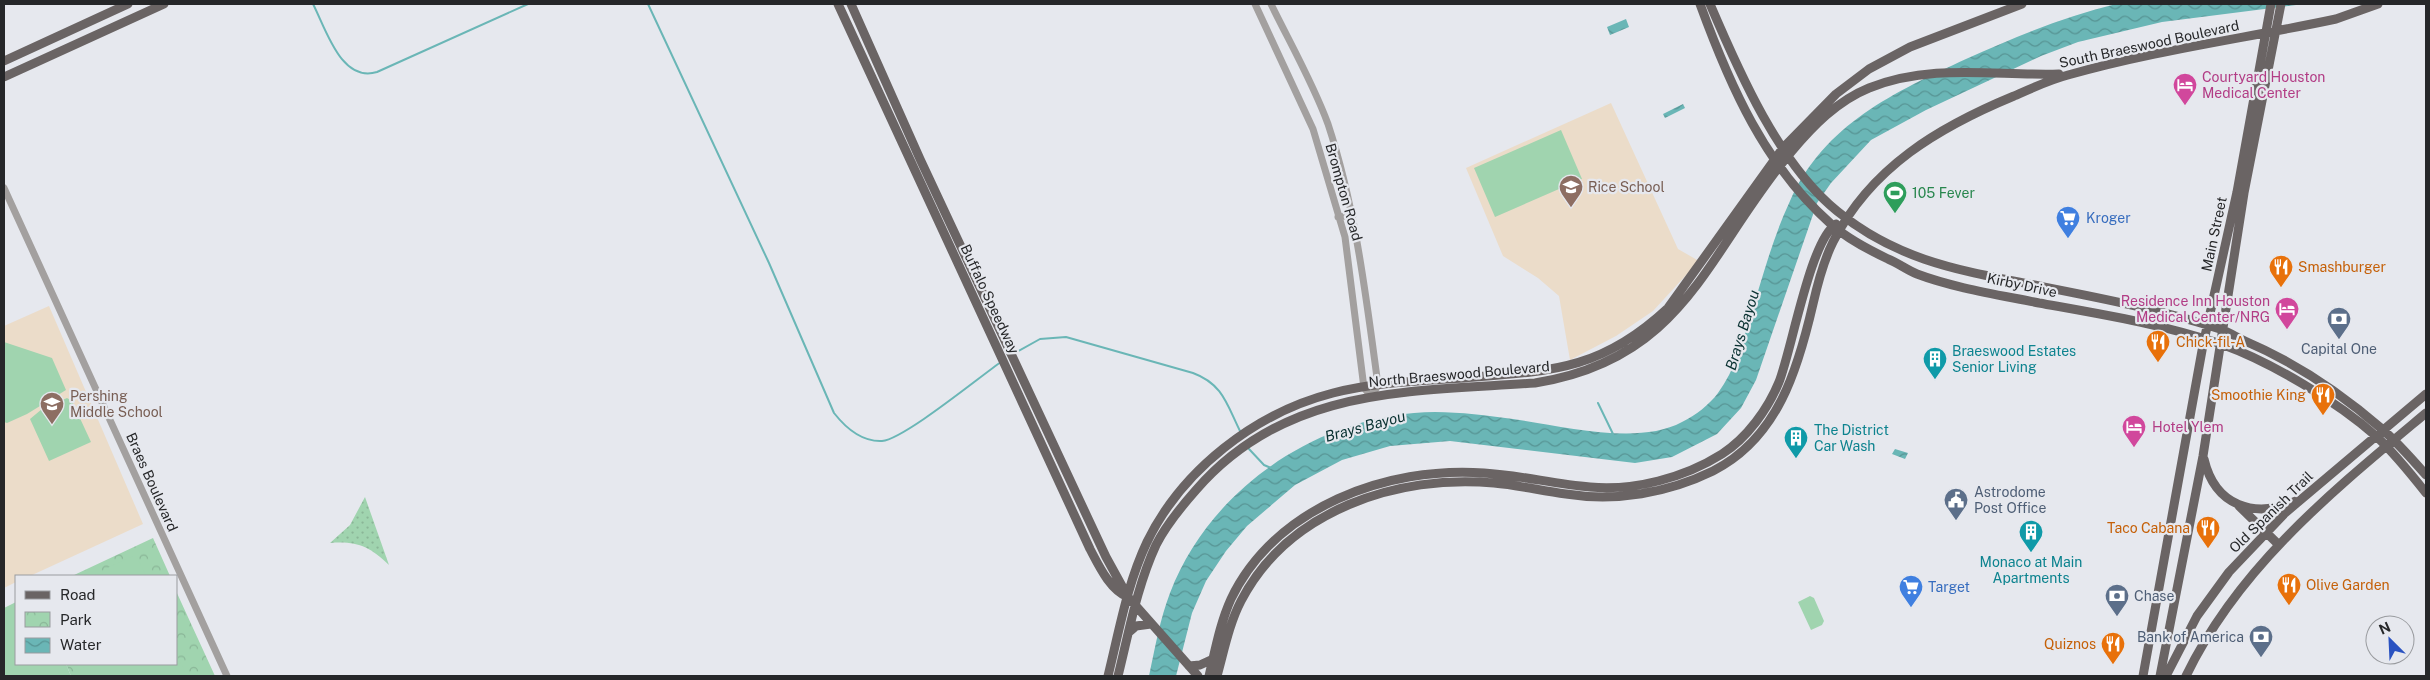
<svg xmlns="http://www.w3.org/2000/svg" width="2430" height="680" font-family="'Public Sans',sans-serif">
<defs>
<pattern id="grass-dots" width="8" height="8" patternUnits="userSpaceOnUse" patternTransform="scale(1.25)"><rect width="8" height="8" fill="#a0d4af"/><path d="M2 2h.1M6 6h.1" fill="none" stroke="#8ab697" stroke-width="1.8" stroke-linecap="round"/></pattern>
<pattern id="park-crowns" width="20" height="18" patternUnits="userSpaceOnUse" patternTransform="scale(1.25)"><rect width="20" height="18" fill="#a0d4af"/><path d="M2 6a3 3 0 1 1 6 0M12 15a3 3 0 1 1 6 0" fill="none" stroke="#8ab697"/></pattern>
<pattern id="water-waves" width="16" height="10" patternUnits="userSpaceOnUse" patternTransform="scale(1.25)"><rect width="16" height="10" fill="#6ab6b6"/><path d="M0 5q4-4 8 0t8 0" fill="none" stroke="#579494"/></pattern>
</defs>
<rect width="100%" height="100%" fill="#e6e8ee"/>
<path fill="#ebdcc9" d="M1611,103l67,146 21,12 -46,50 -37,25 -46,24 -11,-64 -21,-18 -35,-22 -37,-88z
M49,306l94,218 -113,52h-14v6l-12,6v-262z"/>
<path fill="url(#grass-dots)" d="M365,497l24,68c-20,-19 -32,-24 -59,-22l20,-18z"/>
<path fill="url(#park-crowns)" d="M153,538l17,38h-98z
M176,591l39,85h-144l-5,-12h110z"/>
<path fill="#a0d4af" d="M1561,130l21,49 -87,38 -21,-49z
M4,342l48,16 14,32 -39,24 -20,9 -3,-1z
M67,398l5,3 19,41 -42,19 -19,-42 12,-10z
M133,556l4,1 9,19h-52l17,-10z
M1810,596l4,2 10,23 -2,4 -11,5 -13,-28z
M16,602v62h50l5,12h-67v-68z
M176,653l11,23h-105l-3,-6 14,-6h83z"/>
<path fill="url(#water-waves)" d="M2116,4h188l-142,18 -84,20 -37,14 -115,54 -55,30 -40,43 -14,20 -61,177 -15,28 -24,26 -45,23 -37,6 -185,-22 -60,5 -48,14 -47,25 -48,41 -21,25 -20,30 -14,32 -16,63h-27c6,-28 11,-57 21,-83 38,-100 139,-171 244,-180 33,-3 66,2 99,6 50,7 125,27 169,3 14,-7 27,-17 36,-29 17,-23 25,-52 33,-79 12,-38 22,-77 39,-113 34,-77 105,-109 176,-142 49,-22 97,-42 150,-55z
M1626,19l3,8 -19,8 -3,-8z
M1683,104l2,4 -20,10 -2,-4z
M1895,449l13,4 -3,6 -13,-5z"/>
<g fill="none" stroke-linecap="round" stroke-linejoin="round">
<path stroke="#6ab6b6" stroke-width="2" d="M313,4c13,25 28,79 64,68l151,-68
M648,4l121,259 65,150c11,14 27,29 48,28 22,-2 96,-63 119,-79
M1015,353l25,-14 26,-2 127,36c30,11 34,32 47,58
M1598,403l15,31
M1249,449l15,16 7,3"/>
<path stroke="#a3a09f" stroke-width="7" d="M1255,4l58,125 32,108 19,151 7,8
M1271,4c19,39 42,79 57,120 28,85 38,173 50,261l-6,11
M4,188l223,488
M1338,217l15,-2"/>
<path stroke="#6a6464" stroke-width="9" d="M838,4l252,545c9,17 20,41 38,48
M851,4l69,155 186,398 22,40 70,79
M1700,4c30,82 65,162 132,221 16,14 37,25 56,34 10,4 19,11 29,15 37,14 83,21 122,29 61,11 123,21 182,41 50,18 117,58 156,93 18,17 34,37 49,56
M1710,4c29,68 69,160 127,207 62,51 127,60 202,75 61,12 123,24 181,43 9,3 16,8 25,12 49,21 97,53 137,88 16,14 30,30 44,46
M4,61l124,-57
M4,77l160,-73
M2204,459c11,47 50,60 92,42
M2239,506l39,38
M1129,632l7,-6 15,-2
M1189,666l11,-1 13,-6
M1108,676c11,-44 19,-92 39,-134 35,-72 108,-129 186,-149 46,-12 95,-12 142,-16 82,-6 130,-10 193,-69l115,-160 53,-54 33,-25 41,-22 112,-43
M1118,676c11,-44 19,-90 38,-131 10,-20 25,-38 40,-55 90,-104 213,-98 339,-107 151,-24 171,-130 256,-231 22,-26 46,-51 78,-64 63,-25 125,-12 190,-14
M1209,676c6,-25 11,-53 22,-77 44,-92 156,-133 253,-126 35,2 70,11 106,14 44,4 94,-9 132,-33 25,-16 46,-45 57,-72 13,-33 31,-141 57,-158
M1217,676c7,-25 12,-52 24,-75 47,-91 157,-127 253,-118 24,2 48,8 72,11 50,8 102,-1 147,-23 65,-33 85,-102 100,-167 5,-22 10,-42 20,-62 38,-75 106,-115 181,-146 18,-8 35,-16 54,-21 88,-25 179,-37 268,-56l42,-15
M2143,676l60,-331 34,-153 34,-188
M2160,676l43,-220 41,-263 37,-189
M2166,676l31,-60 32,-44 56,-59 141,-119
M2186,676c53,-110 148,-186 240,-263"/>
</g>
<defs>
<symbol id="hotel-pin" viewBox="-11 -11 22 30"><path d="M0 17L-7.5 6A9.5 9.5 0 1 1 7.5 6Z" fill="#d1479c" stroke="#e6e8ee"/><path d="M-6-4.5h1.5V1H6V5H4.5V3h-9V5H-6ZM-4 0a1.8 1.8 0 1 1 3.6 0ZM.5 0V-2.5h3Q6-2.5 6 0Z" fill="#fff"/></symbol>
<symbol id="school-pin" viewBox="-11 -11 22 30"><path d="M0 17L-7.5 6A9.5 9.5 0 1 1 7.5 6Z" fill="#8d6e63" stroke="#e6e8ee"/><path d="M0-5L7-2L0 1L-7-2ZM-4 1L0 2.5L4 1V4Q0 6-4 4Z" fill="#fff"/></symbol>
<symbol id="stadium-pin" viewBox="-11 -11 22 30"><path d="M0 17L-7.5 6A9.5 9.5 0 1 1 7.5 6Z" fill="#2e9e5b" stroke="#e6e8ee"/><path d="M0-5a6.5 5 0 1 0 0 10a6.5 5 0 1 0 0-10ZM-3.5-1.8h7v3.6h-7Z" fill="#fff"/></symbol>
<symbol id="supermarket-pin" viewBox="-11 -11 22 30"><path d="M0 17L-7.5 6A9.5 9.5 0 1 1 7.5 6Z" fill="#3f7fe0" stroke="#e6e8ee"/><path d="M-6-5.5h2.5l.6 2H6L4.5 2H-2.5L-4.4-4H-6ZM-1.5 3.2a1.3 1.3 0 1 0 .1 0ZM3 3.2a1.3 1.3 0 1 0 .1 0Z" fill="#fff"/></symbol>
<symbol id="restaurant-pin" viewBox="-11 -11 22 30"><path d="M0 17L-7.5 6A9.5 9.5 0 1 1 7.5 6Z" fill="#e8710a" stroke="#e6e8ee"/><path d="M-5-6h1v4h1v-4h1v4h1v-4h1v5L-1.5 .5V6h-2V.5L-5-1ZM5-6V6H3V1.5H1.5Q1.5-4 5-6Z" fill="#fff"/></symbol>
<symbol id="bank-pin" viewBox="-11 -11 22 30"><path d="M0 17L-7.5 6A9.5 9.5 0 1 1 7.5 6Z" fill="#5c6f8a" stroke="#e6e8ee"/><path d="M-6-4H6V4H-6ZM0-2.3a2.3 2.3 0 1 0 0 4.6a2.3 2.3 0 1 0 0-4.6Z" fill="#fff"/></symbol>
<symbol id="building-pin" viewBox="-11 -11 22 30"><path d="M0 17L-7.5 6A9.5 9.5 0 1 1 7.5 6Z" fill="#0f9aa8" stroke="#e6e8ee"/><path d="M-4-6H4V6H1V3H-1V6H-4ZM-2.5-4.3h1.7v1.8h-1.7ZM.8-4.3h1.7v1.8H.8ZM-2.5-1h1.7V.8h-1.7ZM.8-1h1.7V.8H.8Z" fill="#fff"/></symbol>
<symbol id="civic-pin" viewBox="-11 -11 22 30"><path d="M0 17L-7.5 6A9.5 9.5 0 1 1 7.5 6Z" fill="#5c6f8a" stroke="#e6e8ee"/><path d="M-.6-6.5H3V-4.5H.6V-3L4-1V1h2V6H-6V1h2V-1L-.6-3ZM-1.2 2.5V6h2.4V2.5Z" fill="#fff"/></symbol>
</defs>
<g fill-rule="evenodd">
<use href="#hotel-pin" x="2171" y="71" width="28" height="38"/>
<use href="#school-pin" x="1557" y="173" width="28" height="38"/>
<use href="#stadium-pin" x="1881" y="179" width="28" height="38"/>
<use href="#supermarket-pin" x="2054" y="204" width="28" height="38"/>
<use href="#restaurant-pin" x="2267" y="253" width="28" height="38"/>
<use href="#hotel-pin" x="2273" y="295" width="28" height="38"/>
<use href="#bank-pin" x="2325" y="305" width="28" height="38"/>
<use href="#restaurant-pin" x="2144" y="328" width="28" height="38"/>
<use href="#building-pin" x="1921" y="345" width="28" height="38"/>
<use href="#restaurant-pin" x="2309" y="381" width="28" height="38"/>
<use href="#school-pin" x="38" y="390" width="28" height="38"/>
<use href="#hotel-pin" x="2120" y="413" width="28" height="38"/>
<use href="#building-pin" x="1782" y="424" width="28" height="38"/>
<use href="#civic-pin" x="1942" y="486" width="28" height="38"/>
<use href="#restaurant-pin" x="2194" y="514" width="28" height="38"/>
<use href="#building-pin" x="2017" y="518" width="28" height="38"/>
<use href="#restaurant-pin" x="2275" y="571" width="28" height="38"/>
<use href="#supermarket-pin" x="1897" y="573" width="28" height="38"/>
<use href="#bank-pin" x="2103" y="582" width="28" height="38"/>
<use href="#bank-pin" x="2247" y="623" width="28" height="38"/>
<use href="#restaurant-pin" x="2099" y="630" width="28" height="38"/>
</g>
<g text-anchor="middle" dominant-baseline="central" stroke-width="4.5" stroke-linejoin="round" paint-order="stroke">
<g font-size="14" fill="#262729" stroke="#e6e8ee">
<text transform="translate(2149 44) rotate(-12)">South Braeswood Boulevard</text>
<text transform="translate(1344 192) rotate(74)">Brompton Road</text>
<text transform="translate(2214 234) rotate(-78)">Main Street</text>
<text transform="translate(2022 285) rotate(12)">Kirby Drive</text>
<text transform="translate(990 299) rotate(65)">Buffalo Speedway</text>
<text transform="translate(1459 374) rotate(-5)">North Braeswood Boulevard</text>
<text transform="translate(152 482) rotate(66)">Braes Boulevard</text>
<text transform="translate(2271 512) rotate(-44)">Old Spanish Trail</text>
</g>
<g font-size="14" fill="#b23c85" stroke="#e6e8ee" text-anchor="start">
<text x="2202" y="77">Courtyard Houston<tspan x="2202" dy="16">Medical Center</tspan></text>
<text x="2270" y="301" text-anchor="end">Residence Inn Houston<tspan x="2270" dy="16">Medical Center/NRG</tspan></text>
<text x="2152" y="427">Hotel Ylem</text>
</g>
<g font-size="14" fill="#785e54" stroke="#e6e8ee" text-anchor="start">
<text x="1588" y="187">Rice School</text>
<text x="70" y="396">Pershing<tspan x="70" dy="16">Middle School</tspan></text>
</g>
<g font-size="14" fill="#27864d" stroke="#e6e8ee" text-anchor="start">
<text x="1912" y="193">105 Fever</text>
</g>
<g font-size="14" fill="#366cbe" stroke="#e6e8ee" text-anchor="start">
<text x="2086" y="218">Kroger</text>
<text x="1928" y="587">Target</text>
</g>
<g font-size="14" fill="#c56008" stroke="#e6e8ee" text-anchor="start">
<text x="2298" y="267">Smashburger</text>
<text x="2176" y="342">Chick-fil-A</text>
<text x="2306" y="395" text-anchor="end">Smoothie King</text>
<text x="2190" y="528" text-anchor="end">Taco Cabana</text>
<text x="2306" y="585">Olive Garden</text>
<text x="2096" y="644" text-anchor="end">Quiznos</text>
</g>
<g font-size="14" fill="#4e5e75" stroke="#e6e8ee" text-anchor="start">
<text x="2339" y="349" text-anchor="middle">Capital One</text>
<text x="1974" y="492">Astrodome<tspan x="1974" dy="16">Post Office</tspan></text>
<text x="2134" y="596">Chase</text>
<text x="2244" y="637" text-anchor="end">Bank of America</text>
</g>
<g font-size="14" fill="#0d838f" stroke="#e6e8ee" text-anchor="start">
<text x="1952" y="351">Braeswood Estates<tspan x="1952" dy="16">Senior Living</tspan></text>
<text x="1814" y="430">The District<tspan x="1814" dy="16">Car Wash</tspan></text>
<text x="2031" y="562" text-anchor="middle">Monaco at Main<tspan x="2031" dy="16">Apartments</tspan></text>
</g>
<g font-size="15" font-style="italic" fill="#083030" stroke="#e6e8ee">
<text transform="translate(1742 330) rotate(-73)">Brays Bayou</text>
<text transform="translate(1365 426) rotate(-15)">Brays Bayou</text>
</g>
</g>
<rect width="2430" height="680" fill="none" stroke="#262729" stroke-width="10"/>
<rect x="15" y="575" width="162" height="90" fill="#e6e8ee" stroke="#999b9f"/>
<rect x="25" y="591" width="25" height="8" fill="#6a6464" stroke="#999b9f"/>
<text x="60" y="600" font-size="15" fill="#262729">Road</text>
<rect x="25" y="612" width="25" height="15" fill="url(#park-crowns)" stroke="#999b9f"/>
<text x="60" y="625" font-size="15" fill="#262729">Park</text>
<rect x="25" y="638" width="25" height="15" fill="url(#water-waves)" stroke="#999b9f"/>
<text x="60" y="650" font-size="15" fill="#262729">Water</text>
<g transform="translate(2390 640) rotate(336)"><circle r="24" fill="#e6e8ee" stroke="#999b9f"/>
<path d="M0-4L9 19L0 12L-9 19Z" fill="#2a52c1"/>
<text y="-8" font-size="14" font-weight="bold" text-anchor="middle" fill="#262729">N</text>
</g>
</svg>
